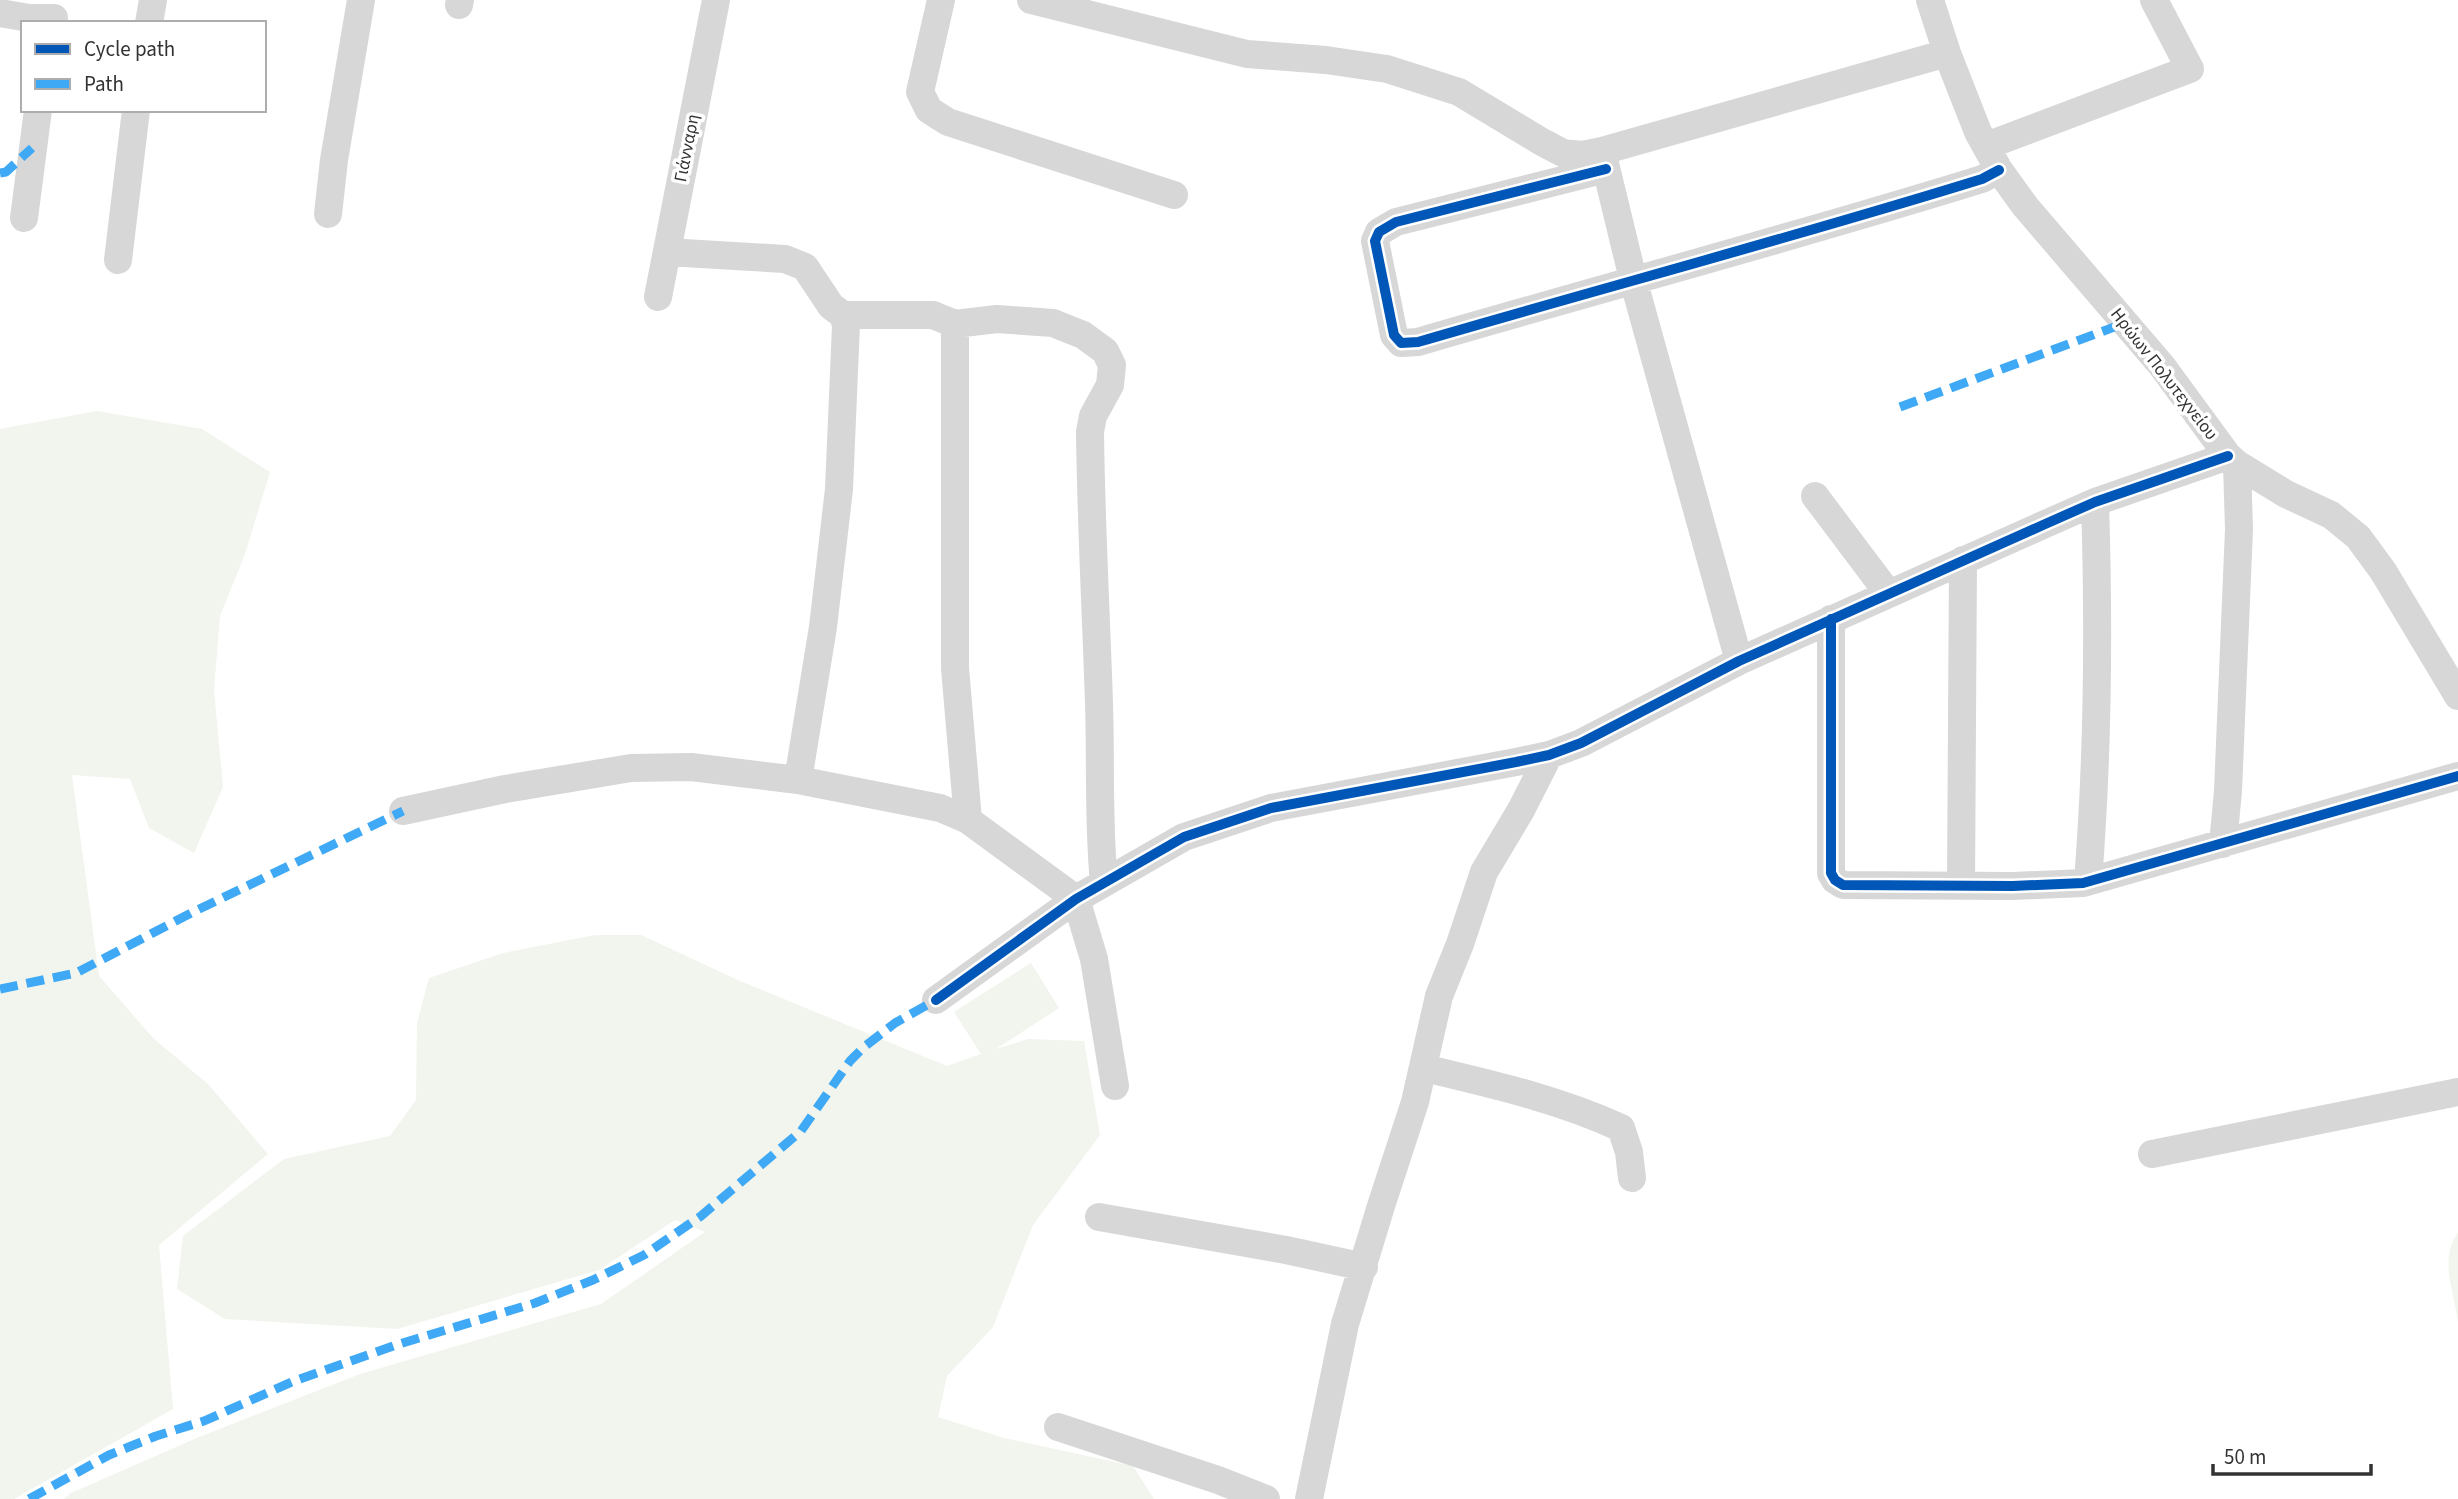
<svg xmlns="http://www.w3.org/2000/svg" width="2458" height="1499" font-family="'Source Sans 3',sans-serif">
<rect width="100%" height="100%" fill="#fff"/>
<path fill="#f1f5ed" d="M97,411l105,18 68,43 -25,82 -25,62 -6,74 9,97 -29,66 -45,-25 -19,-49 -58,-4 27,201 55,63 54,45 60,70 -109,91 14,164 -159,90h-14v-1070z
M595,935h46l99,46 207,85 34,-12 -27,-42 77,-49 28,45 -63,41 32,-10 56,2 16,94 -67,90 -40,102 -46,49 -9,41 66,21 129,28 21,33h-1090l7,-6 128,-56 161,-63 241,-70 104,-72 -30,-12 -76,50 -202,59 -172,-10 -48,-30 6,-53 101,-77 106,-23 26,-36 1,-77 12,-45 74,-25z
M2458,1232v90c-4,-31 -19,-62 0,-90z"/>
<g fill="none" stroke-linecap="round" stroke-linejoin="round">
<path stroke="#d7d7d7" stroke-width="28" d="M941,0l-21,92 9,18 19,12 226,73
M1031,0l216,54 79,6 61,9 72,23 83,50 21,11 19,2 20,-4 345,-98
M1930,0l17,53 31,79 21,38 26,36 137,160 66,90 9,8 49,30 45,21 27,22 25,34 75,125
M459,5l1,-5
M0,13l29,5h25
M149,23l4,-23
M1986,146l204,-77 -36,-69
M1602,151l31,128 106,382
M1606,169l-210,53 -17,10 -4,9 19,94 7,8 17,-1c188,-55 377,-105 564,-163l17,-9
M328,214l6,-54 27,-160
M24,218l14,-108
M667,252l118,7 20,8 26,39 12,9 3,10 -7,164 -16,138 -25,153
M118,260l18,-150
M658,297l58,-297
M843,315h90l22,9 42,-5 56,4 30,12 22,16 7,14 -2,20 -17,31 -3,16c1,90 6,180 9,271 2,60 -1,120 5,180
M955,324v344l13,152
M1815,496l73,97
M1831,619v254l4,7 8,5 170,1 70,-3 375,-107
M403,811l102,-22 126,-21 60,-1 107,13 142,28 28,12 108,79 18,60 21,127
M2223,844l5,-53 11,-262 -2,-65
M2088,881c10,-126 11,-252 7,-379
M1961,885l2,-325
M936,1000l140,-101 108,-62 87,-29 245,-46 33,-7 32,-12 158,-82 304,-136 52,-23 133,-46
M1424,1068c67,16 134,31 197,60l8,24 3,26
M2152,1154l306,-62
M1099,1217l187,33 78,17
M1058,1427l160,53 48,19
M1309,1499l36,-175 36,-118 34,-104 24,-106 21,-52 24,-72 37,-62 28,-55"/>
<path stroke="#3fa9f5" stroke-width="9" stroke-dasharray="18 9" stroke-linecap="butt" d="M0,173l6,-1 26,-24
M1900,407l225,-84
M0,989l76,-16 115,-60 212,-102
M29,1499l80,-44 47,-19 48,-15 90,-40 102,-36 139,-42 58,-23 51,-25 57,-39 100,-85 49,-70 14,-14 31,-24 41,-23"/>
<defs>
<path id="cycleway" d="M1606,169l-210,53 -17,10 -4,9 19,94 7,8 17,-1c188,-55 377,-105 564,-163l17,-9
M1831,619v254l4,7 8,5 170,1 70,-3 375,-107
M936,1000l140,-101 108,-62 87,-29 245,-46 33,-7 32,-12 158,-82 304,-136 52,-23 133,-46"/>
</defs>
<use href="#cycleway" stroke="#fff" stroke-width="15"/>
<use href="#cycleway" stroke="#0057b8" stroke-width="10"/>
</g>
<g text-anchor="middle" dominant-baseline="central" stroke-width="7" stroke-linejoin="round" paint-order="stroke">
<g font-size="18" fill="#333" stroke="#fff">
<text transform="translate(687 148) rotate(-79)">Γιάνναρη</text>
<text transform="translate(2164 374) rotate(52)">Ηρώων Πολυτεχνείου</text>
</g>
</g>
<rect x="21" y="21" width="245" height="91" fill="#ffffff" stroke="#adadad" stroke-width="2"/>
<rect x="35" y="44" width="35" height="10" fill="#0057b8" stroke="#adadad" stroke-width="2"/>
<text x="84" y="56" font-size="21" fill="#333333">Cycle path</text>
<rect x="35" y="79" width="35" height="10" fill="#3fa9f5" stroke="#adadad" stroke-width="2"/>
<text x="84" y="91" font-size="21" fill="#333333">Path</text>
<path d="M2213 1464v10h158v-10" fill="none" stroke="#333333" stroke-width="3.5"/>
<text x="2224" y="1464" font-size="21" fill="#333333" stroke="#ffffff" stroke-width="5" paint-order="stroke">50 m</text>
</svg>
